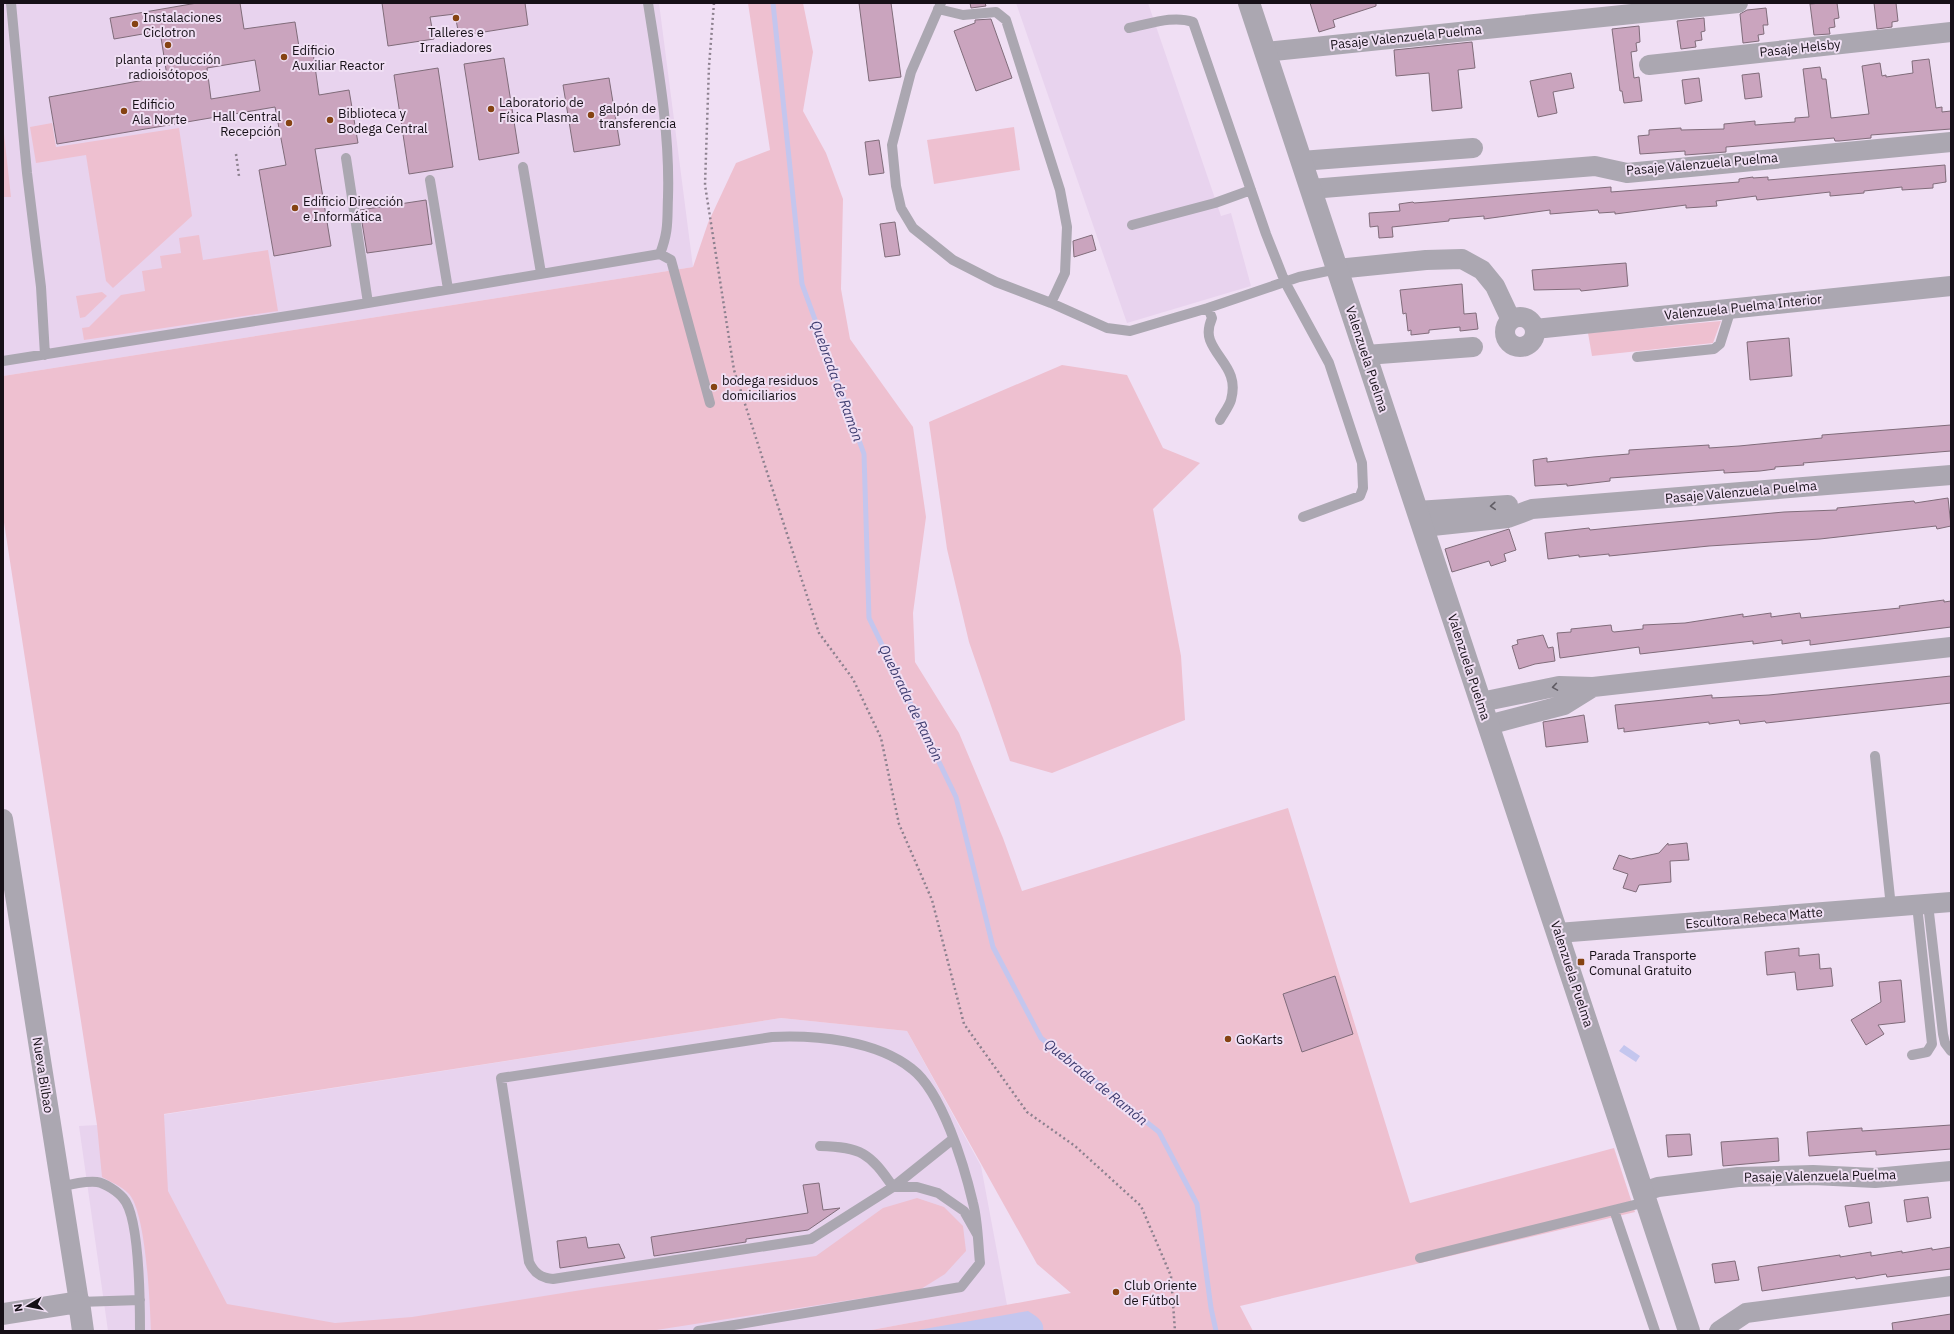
<svg xmlns="http://www.w3.org/2000/svg" width="1954" height="1334" font-family="'IBM Plex Sans',sans-serif">
<rect width="100%" height="100%" fill="#f0dff4"/>
<path fill="#e8d3ee" d="M3,3h656l34,264 -690,109z
M1016,3h132l73,213 10,-3 20,73 -124,37z
M781,1018l126,13 74,135 26,139 -141,26h-758l-29,-205 18,-1z"/>
<path fill="#eec0d0" d="M748,3h55l10,49 -10,59 23,42 17,46 -2,90 9,50 63,88 13,90 -13,96 2,49 44,71 44,105 19,53 266,-83 122,395 204,-55 21,64 -395,94 13,25h-387l205,-38 -34,-29 -130,-233 -126,-13 -617,96 4,77 59,113 108,19 77,-6 182,-29 222,-32 67,-48 34,-10 27,9 19,19 3,25 -21,23 -24,15 -271,42h-499c-1,-26 -5,-122 -23,-138 -7,-7 -17,-11 -26,-16l-5,-52 -94,-609v-140l690,-109 15,-44 28,-60 34,-13z
M52,123l4,24 123,-19 13,88 -79,72 -7,-7 -20,-126 -50,8 -6,-36z
M3,125l8,72h-8z
M1014,127l6,43 -86,14 -7,-44z
M199,235l4,25 65,-10 10,61 -194,29 -2,-12 7,-1 32,-32 24,-4 -3,-20 20,-3 -2,-12 21,-3 -2,-15z
M102,292l5,4 -22,21 -5,1 -4,-22z
M1721,321l-8,22 -121,13 -4,-23z
M1062,365l65,10 36,73 37,15 -47,46 28,147 4,64 -133,53 -42,-12 -41,-119 -22,-93 -18,-127z"/>
<path fill="#c4c6ee" d="M1624,1045l16,11 -4,6 -17,-11z
M1028,1311c8,5 17,10 15,20h-131z"/>
<g fill="none" stroke-linecap="round" stroke-linejoin="round">
<path stroke="#c4c6ee" stroke-width="5" d="M773,3l29,281 62,170 5,164 87,179 37,150 48,91 118,94 38,72 14,104 5,23"/>
</g>
<path fill="#caa4be" stroke="#806c7a" fill-rule="evenodd" d="M197,3h43l4,26 51,-7 4,25 13,-2 7,50 30,-5 9,53 -43,6 16,97 -57,10 -15,-86 27,-5 -11,-58 -218,37 -8,-47 118,-21 -7,-45 -46,8 -4,-21zM255,60l5,31 -49,8 -4,-31z
M382,3h143l3,22 -69,11 -4,-22 -25,3 4,22 -46,7z
M859,3h32l10,74 -32,4z
M970,3h15l1,3 -15,2z
M1310,3h66v3l-43,14 2,7 -16,5z
M1821,3h16l2,15 -5,1 1,8 -6,1 1,6 -16,1 -4,-31z
M1874,3h22l2,18 -6,1v5l-15,2z
M1766,8l2,17h-5l1,9 -6,1 1,6 -16,2 -3,-29 7,-4z
M1704,18l1,13 -4,1 1,8 -7,1 1,6 -15,2 -4,-28z
M991,19l21,59 -36,13 -22,-60 21,-8v-3z
M1639,26l1,16 -4,1 1,8 -6,1 3,26 5,-1 3,24 -18,2 -2,-12h-2l-8,-62z
M1472,42l3,26 -17,2 4,38 -30,3 -3,-38 -33,3 -2,-26z
M504,58l15,95 -40,7 -15,-96z
M1929,59l7,49 6,-1v5l9,-1v18l-80,6v3l-32,3h-4l-1,-3 -108,9v5l-41,3v-4l-45,3 -2,-18 11,-1v-5l32,-2v2l43,-1v-5l31,-3v4l40,-3v-4l14,-1 -6,-48 17,-2 2,12h4l5,39 38,-4 -7,-48 18,-3 2,13 4,-1v2l27,-4 -1,-12z
M438,68l15,99 -44,7 -15,-99z
M1571,73l3,15 -21,4 4,21 -19,4 -8,-36z
M1759,73l3,24 -17,2 -3,-24z
M609,78l11,67 -46,7 -11,-67z
M1699,78l3,23 -17,3 -3,-24z
M879,140l5,33 -15,2 -4,-33z
M1945,165l1,17 -13,2v4l-31,2v-3l-38,4v2l-34,3v-4l-73,8 -1,-4 -40,5 1,5 -31,2v-3l-71,9v-2l-16,1 -1,-3 -48,4v-4l-66,9v-3l-35,3v2l-57,6 1,10 -14,1 -1,-12 -8,1 -1,-14 31,-2 -1,-7 14,-2 1,1 14,-1 183,-15v5l128,-10v-3l14,-2v1l15,-1v3z
M426,200l6,44 -65,9 -7,-43z
M895,222l5,33 -15,2 -5,-33z
M1092,235l4,15 -22,7 -1,-16z
M1626,263l2,23 -47,5 -1,-2 -46,1 -2,-20z
M1462,284l2,30 12,-1 2,16 -18,2v-4l-31,3v3l-18,2v-5l-3,1 -2,-18 -3,1 -3,-24z
M1789,338l3,38 -42,4 -3,-38z
M1951,425v26l-148,12 1,2 -29,2v2l-15,2 -36,2v-3l-114,8v3l-43,5v-2l-32,2 -2,-26 14,-2v4l46,-5 36,-3v-4l80,-5v3l30,-2 83,-8v-3z
M1948,498l3,28 -14,3 -1,-3 -116,13 -111,7 -100,10v-2l-30,3v-2l-31,4 -3,-26 44,-5 1,2 30,-3 164,-15 53,-2v-2l77,-7 1,2z
M1509,529l7,21 -12,4 2,7 -15,5 -2,-5 -37,11 -7,-23z
M1944,600v2l7,-1v26l-141,18v-5l-28,4v-4l-29,4v-3l-113,13 -1,-7 -79,11 -3,-25 14,-1v-3l40,-4 1,6 2,1 29,-3v-4l42,-2 58,-9v3l28,-4v4l29,-4 1,5 99,-10 -1,-2z
M1543,635l5,13 5,-1 2,14 -20,3 -16,5 -7,-23 6,-2 -1,-4z
M1951,676v27l-185,20 -1,-2 -25,3 -1,-4 -30,4v-2l-85,10v-4l-6,1 -3,-24 97,-10v3l57,-3z
M1584,715l4,27 -42,5 -3,-25z
M1668,843v2l19,-2 2,17 -19,1 1,21 -32,3 -3,7 -13,-4 5,-14 -15,-5 6,-14 12,4 28,-6z
M1799,948v8l20,-2 1,15 11,-1 2,18 -36,4 -2,-18 -28,3 -2,-23z
M1335,976l18,58 -51,18 -19,-58z
M1901,980l4,42 -27,3 6,9 -18,11 -15,-25 30,-18 -2,-20z
M1951,1125v24l-75,6v-4l-67,5 -2,-24 55,-4v3z
M1690,1134l2,21 -24,2 -2,-22z
M1778,1138l1,23 -56,5 -2,-24z
M819,1183l4,27 17,-2 -32,22 -62,9v3l-92,14 -3,-19 157,-24 -5,-28z
M1928,1197l3,21 -24,4 -3,-22z
M1869,1202l3,21 -23,4 -4,-21z
M586,1237l2,11 31,-4 6,14 -65,10 -3,-27z
M1951,1247v22l-64,8 -1,-3 -30,5 -1,-2 -93,14 -4,-24 82,-12v2l31,-5v4l31,-5v2l30,-5v2z
M1735,1261l4,19 -24,3 -3,-19z
M1951,1314v17h-58l-1,-8z"/>
<g fill="none" stroke-linecap="round" stroke-linejoin="round">
<path stroke="#8d818f" stroke-width="2.5" stroke-dasharray="2 3" stroke-linecap="butt" d="M714,3l-5,63 -4,119 29,185 85,263 34,46 28,59 18,86 33,76 32,124 63,88 48,34 66,60 30,70 4,55
M236,154l3,22"/>
<path stroke="#aba7b1" stroke-width="10" d="M11,3l16,170 14,114 4,68
M648,3c10,64 22,129 20,194 -1,24 1,33 -8,57
M941,3l-30,69 -19,73 4,41 5,22 12,20 40,32 43,22 55,21 56,25 23,3 78,-23 91,-31 38,-8
M938,9l25,6 33,-3 10,8 54,170 7,37 -2,46 -14,30
M1129,28c21,-4 44,-13 64,-6l73,212 19,48 44,81 33,100 1,25 -3,8 -57,21
M346,158l22,145
M523,167l18,106
M430,180l18,109
M1132,225l83,-22 36,-13
M1208,308l4,10c-3,7 -5,14 -2,22 8,21 29,31 21,60 -2,7 -8,14 -11,20
M1637,357l77,-8 6,-5 11,-35
M3,361l341,-54 316,-53 11,6 39,143
M1875,756l16,151
M1928,904l15,130 2,9 6,8
M1912,1055l15,-3 5,-8 -15,-139
M820,1146c41,1 50,7 73,41l60,-48
M61,1187c11,-3 24,-6 36,-5 8,1 21,10 26,16 17,18 17,107 17,133
M1614,1210l41,121
M1420,1258l226,-56
M79,1302l61,-2
M698,1331l263,-44 19,-24c-2,-19 -2,-41 -7,-60 -9,-38 -31,-111 -61,-134 -36,-29 -96,-34 -140,-32l-271,41 28,184c5,11 12,16 24,17l258,-40 82,-52h24l21,6 26,18 13,23"/>
<path stroke="#aba7b1" stroke-width="20" d="M1265,52l473,-49
M1649,65l302,-33
M1301,161l172,-13
M1311,189l284,-23 32,7 324,-31
M1337,269l89,-9 36,-1 20,11 13,16 16,34
M1505 332a15 15 0 1 1 30 0a15 15 0 1 1-30 0Z
M1535,329l416,-43
M1366,355l107,-8
M1417,511l91,-6
M1423,527l85,-9 24,-9 419,-34
M1481,702l78,-16 34,1 358,-40
M1488,725l76,-20 29,-18
M3,819l76,483
M1558,933l393,-31
M1643,1192l15,-5 80,-10 75,-2 62,3 76,-7
M1719,1331l27,-18 205,-27"/>
<path stroke="#aba7b1" stroke-width="22" d="M1249,3l440,1328
M3,1314l76,-12 4,29"/>
</g>
<defs><path id="oneway-chevron" d="M-2-3.5L2.5 0L-2 3.5" fill="none" stroke-width="1.6" stroke-linecap="round" stroke-linejoin="round"/></defs>
<g stroke="#605c64">
<use href="#oneway-chevron" transform="translate(1493 506) rotate(176)"/>
<use href="#oneway-chevron" transform="translate(1555 687) rotate(171)"/>
</g>
<g fill="#854312" stroke="#f0dff4" stroke-width="1.5">
<circle cx="456" cy="18" r="4"/>
<circle cx="135" cy="24" r="4"/>
<circle cx="168" cy="45" r="4"/>
<circle cx="284" cy="57" r="4"/>
<circle cx="491" cy="109" r="4"/>
<circle cx="124" cy="111" r="4"/>
<circle cx="591" cy="115" r="4"/>
<circle cx="330" cy="120" r="4"/>
<circle cx="289" cy="123" r="4"/>
<circle cx="295" cy="208" r="4"/>
<circle cx="714" cy="387" r="4"/>
<rect x="1577" y="958" width="8" height="8" rx="2"/>
<circle cx="1228" cy="1039" r="4"/>
<circle cx="1116" cy="1292" r="4"/>
</g>
<g text-anchor="middle" dominant-baseline="central" stroke-width="4" stroke-linejoin="round" paint-order="stroke">
<g font-size="13" fill="#161017" stroke="#f0dff4" text-anchor="start">
<text x="143" y="17">Instalaciones<tspan x="143" dy="15">Ciclotron</tspan></text>
<text x="456" y="32" text-anchor="middle">Talleres e<tspan x="456" dy="15">Irradiadores</tspan></text>
<text x="292" y="50">Edificio<tspan x="292" dy="15">Auxiliar Reactor</tspan></text>
<text x="168" y="59" text-anchor="middle">planta producción<tspan x="168" dy="15">radioisótopos</tspan></text>
<text x="499" y="102">Laboratorio de<tspan x="499" dy="15">Física Plasma</tspan></text>
<text x="132" y="104">Edificio<tspan x="132" dy="15">Ala Norte</tspan></text>
<text x="599" y="108">galpón de<tspan x="599" dy="15">transferencia</tspan></text>
<text x="338" y="113">Biblioteca y<tspan x="338" dy="15">Bodega Central</tspan></text>
<text x="281" y="116" text-anchor="end">Hall Central<tspan x="281" dy="15">Recepción</tspan></text>
<text x="303" y="201">Edificio Dirección<tspan x="303" dy="15">e Informática</tspan></text>
<text x="722" y="380">bodega residuos<tspan x="722" dy="15">domiciliarios</tspan></text>
<text x="1589" y="955">Parada Transporte<tspan x="1589" dy="15">Comunal Gratuito</tspan></text>
<text x="1236" y="1039">GoKarts</text>
<text x="1124" y="1285">Club Oriente<tspan x="1124" dy="15">de Fútbol</tspan></text>
</g>
<g font-size="13" fill="#161017" stroke="#f0dff4">
<text transform="translate(1406 37) rotate(-6)">Pasaje Valenzuela Puelma</text>
<text transform="translate(1800 48) rotate(-6)">Pasaje Helsby</text>
<text transform="translate(1702 164) rotate(-5)">Pasaje Valenzuela Puelma</text>
<text transform="translate(1743 307) rotate(-6)">Valenzuela Puelma Interior</text>
<text transform="translate(1367 359) rotate(72)">Valenzuela Puelma</text>
<text transform="translate(1741 492) rotate(-5)">Pasaje Valenzuela Puelma</text>
<text transform="translate(1469 667) rotate(72)">Valenzuela Puelma</text>
<text transform="translate(1754 918) rotate(-5)">Escultora Rebeca Matte</text>
<text transform="translate(1572 974) rotate(72)">Valenzuela Puelma</text>
<text transform="translate(43 1075) rotate(81)">Nueva Bilbao</text>
<text transform="translate(1820 1176) rotate(-1)">Pasaje Valenzuela Puelma</text>
</g>
<g font-size="14" font-style="italic" fill="#3e3c70" stroke="#f0dff4">
<text transform="translate(837 381) rotate(70)">Quebrada de Ramón</text>
<text transform="translate(911 703) rotate(64)">Quebrada de Ramón</text>
<text transform="translate(1096 1082) rotate(39)">Quebrada de Ramón</text>
</g>
</g>
<rect width="1954" height="1334" fill="none" stroke="#161017" stroke-width="8"/>
<g transform="translate(28 1306) rotate(260)" stroke="#f0dff4" stroke-width="3" paint-order="stroke">
<path d="M0-3L7 15L0 10L-7 15Z" fill="#161017"/>
<text y="-6" font-size="11" font-weight="bold" text-anchor="middle" fill="#161017">N</text>
</g>
</svg>
